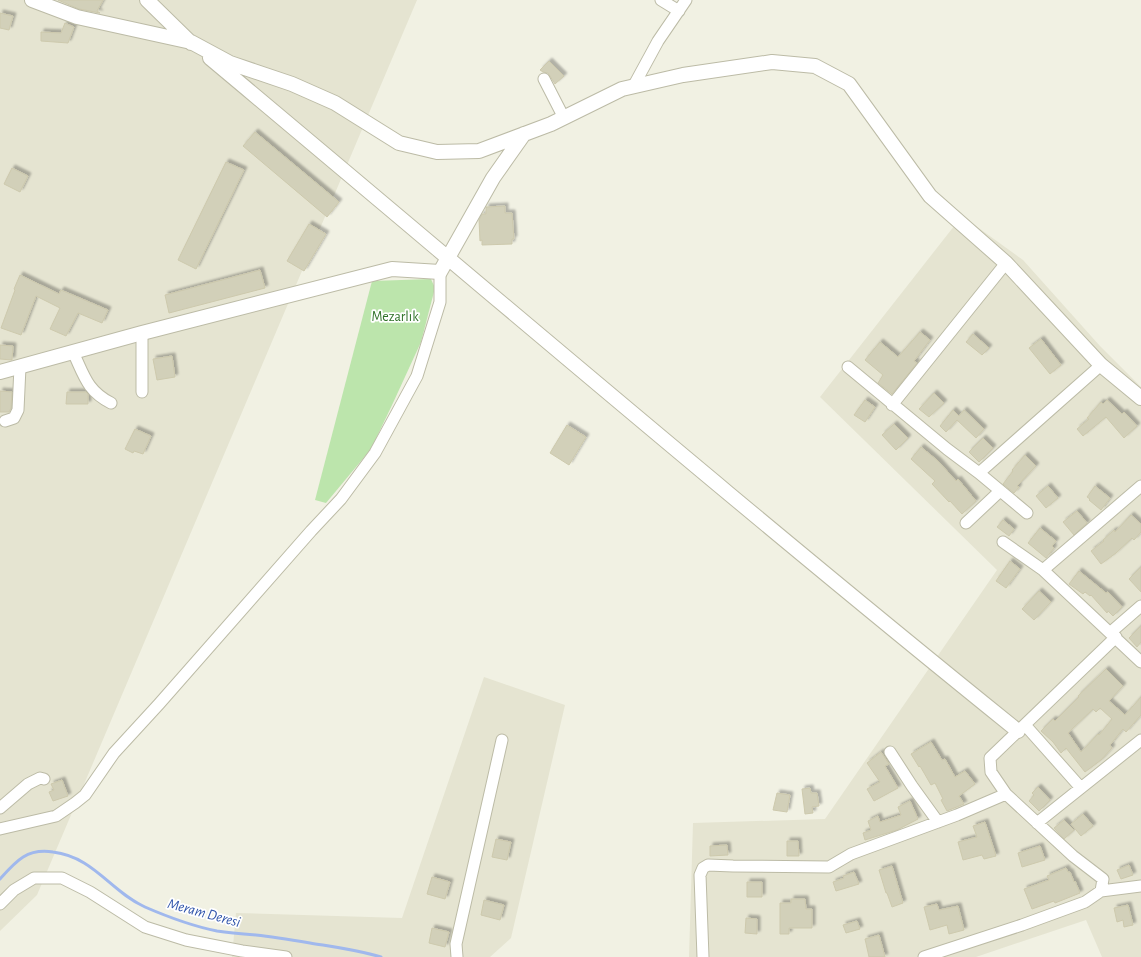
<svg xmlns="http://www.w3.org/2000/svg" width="1141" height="957" font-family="'Alegreya Sans',sans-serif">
<defs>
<filter id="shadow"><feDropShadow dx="3" dy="-3" stdDeviation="1" flood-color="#0004"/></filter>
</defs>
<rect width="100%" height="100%" fill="#f1f1e3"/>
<path fill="#e5e4d1" d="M0,0h417l-380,895 -37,36z
M962,216l61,44 77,86 41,41v570h-39l-16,-37 -110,37h-287l4,-134 132,-4 172,-249 -177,-173z
M484,677l81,28 -54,233 -21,19h-258l4,-44 166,5z"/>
<path fill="#bce5ac" d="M431,279l4,9 -14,54 -28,61 -22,46 -45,54 -11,-3 57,-219z"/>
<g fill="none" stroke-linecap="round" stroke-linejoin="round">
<path stroke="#a0b8ed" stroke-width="3" d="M0,879c16,-18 27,-31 53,-27 41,5 57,39 92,55 23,10 47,19 72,24 13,2 26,3 39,4 18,2 36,5 54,8 24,4 47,7 71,14"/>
</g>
<path fill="#d2d0b9" stroke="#cdc9ad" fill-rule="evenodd" filter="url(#shadow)" d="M58,0h45l-6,11 3,2 -21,-4z
M0,13l13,3 -4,14 -9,-2z
M65,23l9,4 -6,16 -27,-2v-9l20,1z
M549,61l15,15 -9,8 -7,-11 -5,-1 -3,-2z
M255,132l84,70 -12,15 -84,-71z
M226,162l18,8 -48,99 -18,-9z
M12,168l16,8 -8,16 -16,-8z
M505,206v7h7l2,26h-2v5l-30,1v-5l-2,1 -1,-21 3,-6h4v-7z
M309,224l17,10 -22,37 -17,-10z
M260,270l5,18 -96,25 -4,-18z
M20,275l39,19 2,-4 47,20 -6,13 -24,-10 -12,23 -16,-7 10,-21 -24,-12 -15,39 -20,-7 14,-38 -1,-1z
M920,332l10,8 -16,21 3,2 -25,31 -14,-11 5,-8 -18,-15 15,-18 18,15z
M973,334l16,14 -7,7 -16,-13z
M1041,339l20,26 -11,9 -21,-26z
M0,345l13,1 -1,14 -12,-1z
M172,356l3,21 -18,3 -4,-21z
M0,391l12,1 -1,16 -2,4h-9z
M67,392h19l2,2v10h-22z
M934,393l10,10 -15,14 -10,-8z
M865,400l10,7 -10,15 -11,-7z
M1107,400l15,14 2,-2 13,14 -13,12 -18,-21 -23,19 -6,-7 12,-10 -2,-1 14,-16 2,2z
M953,410l6,6 5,-6 20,19 -8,9 -19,-18 -11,12 -6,-6z
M894,424l14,14 -12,12 -14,-15z
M567,425l19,12 -17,28 -19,-12z
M135,429l16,7 -8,18 -9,-3 -1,2 -8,-4z
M983,438l10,10 -14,14 -10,-10z
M921,447l17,14 18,20 2,-2 18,22 -14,13 -12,-13 -1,1 -17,-18 3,-3 -24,-22z
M1025,455l11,11 -19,20 2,1 -5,6 -11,-9 10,-13 -1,-1z
M1048,486l10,12 -12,10 -10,-12z
M1095,486l15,12 -9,12 -12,-10 1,-1 -3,-2z
M1077,511l10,12 -13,12 -11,-13z
M1131,515l10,9v8l-7,8 -2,-2 -16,15 -15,11 -10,-13 13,-10 -1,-1 11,-10 1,2z
M1003,520l11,9 -5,7 -12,-9z
M1040,528l16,13 -4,5 2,2 -8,10 -18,-15z
M1010,561l10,8 -14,19 -10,-7z
M1141,567v25l-12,-13z
M1079,571l27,22 2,-1 14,15 -9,9 -5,-5 -1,2 -16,-18 -1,1 -5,-4 -2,2 -14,-10z
M1039,591l12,11 -17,18 -12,-11z
M1141,626v16l-4,5 -8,-9z
M1106,669l17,17 -14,15 16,14 16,-18v18l-15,17 -3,-3 -13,16 2,3 -11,12 -16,12 -19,-24 -5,5 -8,-11 -12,-11 12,-12 2,2 24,-24 -1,-1zM1100,708l12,11 -13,16 -1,-1 -17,18 -13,-19 25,-24 3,3z
M931,742l11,18 3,-1 10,18 10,-6 10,13 -16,12 5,8 -17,7 -6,-11 2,-1 -8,-16 -4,2 -11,-19 -1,1 -8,-13z
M881,752l8,12 -4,2 13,22 -24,13 -7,-12 13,-7 -13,-19z
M62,780l6,16 -15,5 -4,-9 5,-2 -3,-6z
M1038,787l12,13 -11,11 -10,-10 5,-6 -2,-2z
M810,788l1,5h6l2,13 -7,1 1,6 -8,1 -3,-25z
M777,793l13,2 -3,17 -14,-2z
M910,801l8,18 -21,11 -32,10 -2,-7 8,-3 -3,-9 10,-5 2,6 21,-7 -3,-8z
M1083,814l10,12 -12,10 -10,-12z
M1064,820l10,10 -10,9 -10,-11z
M985,822l11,34 -12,3 -2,-4 -19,5 -5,-18 19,-5 -4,-11z
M496,839l15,3 -4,18 -15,-3z
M787,841h11l1,15h-12z
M727,845l1,10 -18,1v-10z
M1040,846l5,14 -23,7 -4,-14z
M1129,865l4,10 -12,4 -4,-9z
M892,866l11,37 -11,4 -5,-14h-1l-7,-23z
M1066,868l2,4h2l4,10 1,-1 5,12 -25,10 -1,-2 -22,8 -8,-20 25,-9 -2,-4z
M854,872l5,12 -23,7 -3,-9 11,-4 -1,-2z
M432,877l18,5 -5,17 -18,-5z
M747,882h15v15h-15z
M791,899h14l1,10h6v19h-23v6h-9v-31h11z
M484,900l20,5 -4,15 -19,-5z
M937,904l2,6 19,-4 6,24 -15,4 -2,-9 -17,5 -6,-23z
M1128,905l5,20 -9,2 -1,-7 -6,2 -3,-14z
M746,918l11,1v15l-12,-1z
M857,921l3,8 -14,4 -3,-8z
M432,928l17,4 -4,15 -16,-4z
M879,935l6,22h-16l-4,-18z"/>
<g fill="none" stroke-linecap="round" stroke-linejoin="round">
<defs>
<path id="minor" d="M661,0l18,11
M544,79l20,39
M633,87l25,-46 28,-41
M142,333v59
M73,352c11,23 14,39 38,51
M848,367l99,82 32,24 48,40
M892,405l114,-142
M5,421l9,-3 4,-8 2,-43
M979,473l122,-108
M966,523l34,-32
M1003,542l40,28 98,92
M1043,570l98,-84
M1111,632l30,-26
M1025,725l56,63
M890,752l22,34 26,36
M0,808l28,-24 12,-6 4,1
M1037,823l104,-83
M0,829l56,-13 19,-13 10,-8 29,-42 45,-49 152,-173 30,-32 34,-46 42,-77 23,-74v-30
M1101,891l40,-5
M0,904l14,-14 20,-12h28l28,14 55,35 41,13 56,11 44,6
M457,957l-1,-13 46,-204
M703,957l-3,-82 3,-7 5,-3 25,1 96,1 22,-13 106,-39 49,-21
M924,957l98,-32 63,-23 16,-11 2,-12 -30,-23 -67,-62 -15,-22 -1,-14 126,-121"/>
<path id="tertiary" d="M32,0l45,17 114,25 39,21 62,21 43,19 64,40 38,9 42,-1 72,-27 71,-35 61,-14 89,-13 43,4 34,18 81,112 76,67 95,102 40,33
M147,0l44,43
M210,58c269,225 535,453 808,673
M0,372l142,-39 250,-64 48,3 53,-94 31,-44"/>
</defs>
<use href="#minor" stroke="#bcbba6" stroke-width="13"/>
<use href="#tertiary" stroke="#bcbba6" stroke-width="16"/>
<use href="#minor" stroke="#fff" stroke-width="11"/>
<use href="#tertiary" stroke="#fff" stroke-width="14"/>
</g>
<g text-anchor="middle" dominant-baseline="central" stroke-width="3.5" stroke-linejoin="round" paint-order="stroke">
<g font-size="14" fill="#307229" stroke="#fff">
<text x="395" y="317">Mezarlık</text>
</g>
<g font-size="15" font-style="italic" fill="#3155ab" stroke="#fff">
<text transform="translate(204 913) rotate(15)">Meram Deresi</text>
</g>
</g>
</svg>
